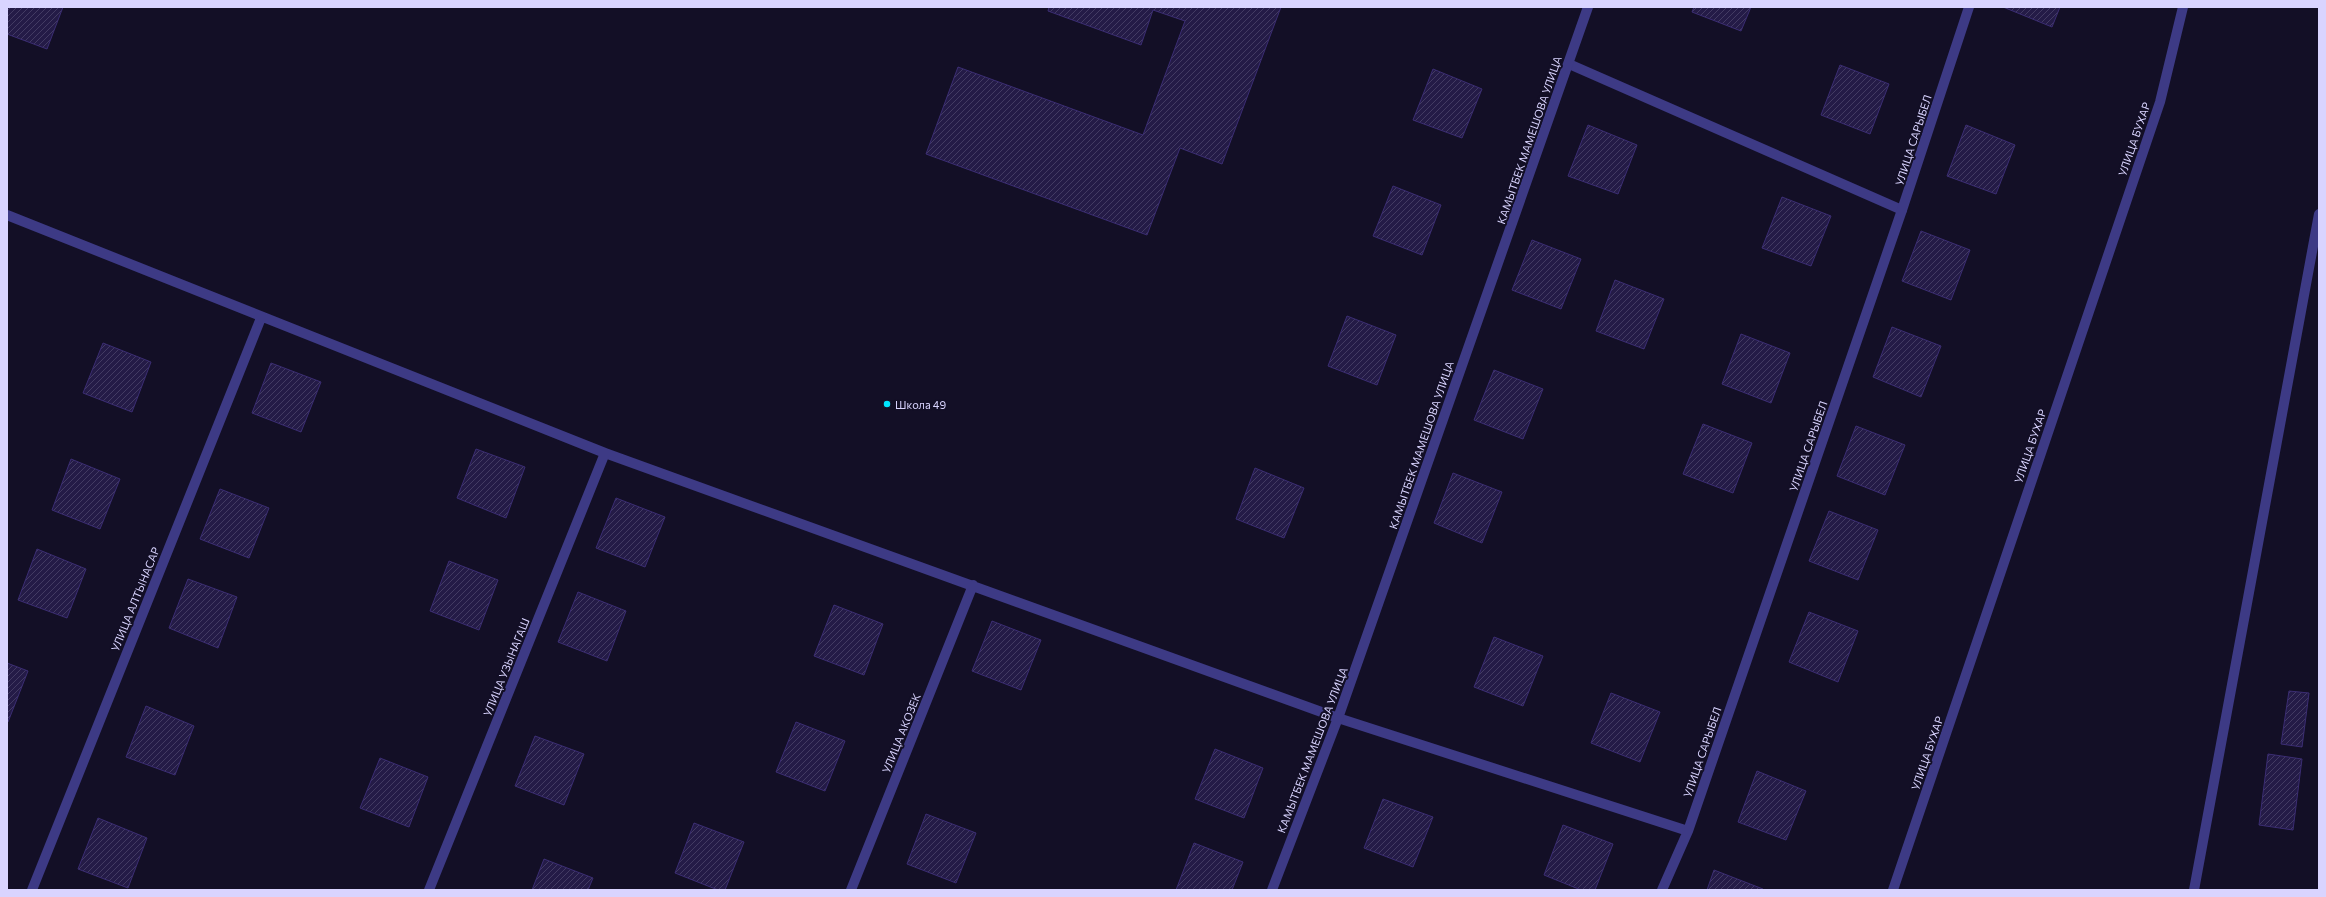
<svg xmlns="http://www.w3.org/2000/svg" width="2326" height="897" font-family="Commissioner,sans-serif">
<defs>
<pattern id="building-hatch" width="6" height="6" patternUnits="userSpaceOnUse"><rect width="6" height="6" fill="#241b47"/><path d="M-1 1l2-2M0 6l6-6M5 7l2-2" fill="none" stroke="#433b63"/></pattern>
</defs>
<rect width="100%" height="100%" fill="#130f26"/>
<path fill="url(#building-hatch)" stroke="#3b2d73" d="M7,7h56l-16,42 -40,-15z
M1049,7h232l-59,157 -42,-16 -33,87 -221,-81 32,-87 185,68 42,-114 -32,-11 -12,35 -93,-34z
M1694,7h57l-10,24 -49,-19z
M2003,7h57l-8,20z
M1840,65l49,19 -19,50 -49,-19z
M1433,69l49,20 -20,49 -49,-18z
M1588,125l49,20 -19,49 -50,-18z
M1966,125l49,20 -19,49 -49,-18z
M1393,186l48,19 -19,50 -49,-19z
M1782,197l49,19 -20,50 -49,-18z
M1921,231l49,19 -19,50 -49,-19z
M1532,240l49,19 -20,50 -49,-19z
M1615,280l49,19 -20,50 -48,-18z
M1347,316l49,19 -19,50 -49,-19z
M1892,327l49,19 -20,51 -48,-20z
M1741,334l49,19 -19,50 -49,-19z
M103,343l48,19 -19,50 -49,-19z
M271,363l50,19 -20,50 -49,-19z
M1494,370l49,19 -20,50 -49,-19z
M1703,424l49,19 -19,50 -50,-19z
M1856,426l49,19 -20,50 -48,-19z
M476,449l49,18 -19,51 -49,-20z
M71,459l49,20 -20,50 -48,-19z
M1255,468l49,20 -20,50 -48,-19z
M1453,473l49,19 -20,51 -48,-20z
M220,489l49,19 -20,50 -49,-19z
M616,498l49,19 -20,50 -49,-19z
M1829,511l49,19 -20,50 -49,-19z
M37,549l49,20 -19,49 -49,-18z
M449,561l49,19 -19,50 -49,-19z
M188,579l49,18 -19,51 -49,-20z
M578,592l48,19 -19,50 -49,-19z
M834,605l49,19 -19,51 -50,-19z
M1809,612l49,19 -20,51 -49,-20z
M992,621l49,19 -20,50 -49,-19z
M1494,637l49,19 -20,50 -49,-19z
M7,663l21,8 -20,51 -1,-1z
M2289,691l20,2 -7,54 -21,-3z
M1611,693l49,19 -20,50 -49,-19z
M146,706l48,20 -19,49 -49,-18z
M796,722l49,19 -20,50 -49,-19z
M535,736l49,18 -20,51 -49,-19z
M1215,749l48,19 -19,50 -49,-19z
M2268,754l34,5 -9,71 -34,-5z
M380,758l48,19 -19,50 -49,-19z
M1757,771l49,20 -20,49 -48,-18z
M1383,799l50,18 -20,50 -49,-19z
M926,814l50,19 -20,50 -49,-19z
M98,818l49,20 -19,50 -50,-19z
M694,823l50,19 -19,48h-7l-43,-17z
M1563,825l50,19 -18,46h-14l-37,-15z
M1194,843l49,19 -11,28h-56z
M544,859l49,19 -5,12h-56z
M1714,870l49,19v1h-56z"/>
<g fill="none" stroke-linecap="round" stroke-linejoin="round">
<path stroke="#3d3a85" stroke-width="10" d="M1569,64l333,146"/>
<path stroke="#3d3a85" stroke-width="10" d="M7,215l598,238 733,265 350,113
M32,890l229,-572
M429,890l176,-437
M851,890l122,-305
M1662,890l26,-59 214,-621 67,-203
M1893,890l267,-788 23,-95
M2194,890l125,-676"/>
<path stroke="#3d3a85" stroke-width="10" d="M1272,890l66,-172 250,-711"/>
</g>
<circle fill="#00e5ff" stroke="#130f26" stroke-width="1.5" cx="887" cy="404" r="4"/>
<g text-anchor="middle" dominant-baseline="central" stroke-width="4" stroke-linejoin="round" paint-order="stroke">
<g font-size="11" fill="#d9d4ff" stroke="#130f26">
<text transform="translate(2134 139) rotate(-71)">УЛИЦА БУХАР</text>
<text transform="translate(1529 140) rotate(-71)">КАМЫТБЕК МАМЕШОВА УЛИЦА</text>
<text transform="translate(1913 140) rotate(-72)">УЛИЦА САРЫБЕЛ</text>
<text transform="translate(1421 445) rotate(-71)">КАМЫТБЕК МАМЕШОВА УЛИЦА</text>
<text transform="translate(1808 446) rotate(-71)">УЛИЦА САРЫБЕЛ</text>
<text transform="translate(2030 446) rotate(-71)">УЛИЦА БУХАР</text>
<text transform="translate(135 599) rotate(-68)">УЛИЦА АЛТЫНАСАР</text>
<text transform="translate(506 667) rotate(-68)">УЛИЦА УЗЫНАГАШ</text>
<text transform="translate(901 733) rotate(-68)">УЛИЦА АКОЗЕК</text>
<text transform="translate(1312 750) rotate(-69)">КАМЫТБЕК МАМЕШОВА УЛИЦА</text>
<text transform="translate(1702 752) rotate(-71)">УЛИЦА САРЫБЕЛ</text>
<text transform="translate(1927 753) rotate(-71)">УЛИЦА БУХАР</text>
</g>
<g font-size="11" fill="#d9d4ff" stroke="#130f26" text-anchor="start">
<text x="895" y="404">Школа 49</text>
</g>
</g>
<rect width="2326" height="897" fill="none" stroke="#d9d4ff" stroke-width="16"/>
</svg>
